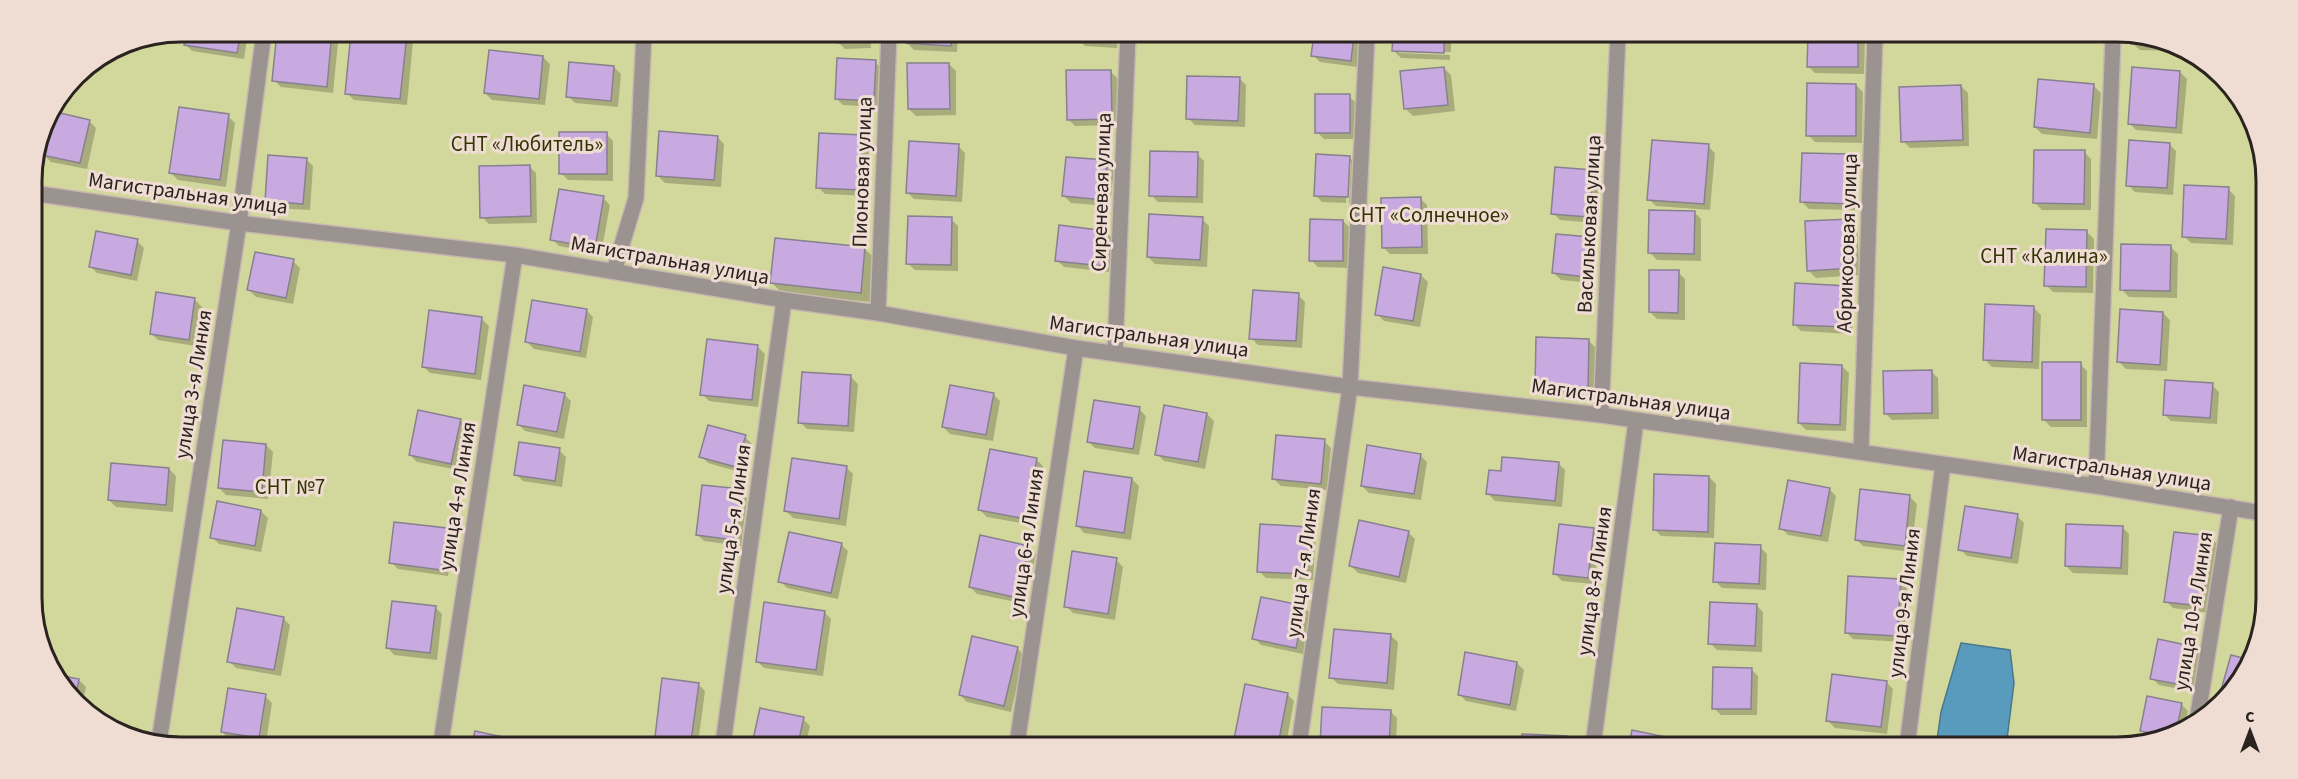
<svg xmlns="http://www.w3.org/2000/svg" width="2298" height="779" font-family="'Source Sans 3',sans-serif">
<rect width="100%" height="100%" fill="#efdcd2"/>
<path fill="#d2d89c" d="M181,32l1975,5 73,45 35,70 -3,485 -20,44 -33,35 -82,31 -1984,-5 -73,-45 -35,-70 -2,-455 11,-49 33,-48 48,-32z"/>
<path fill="#599bbc" stroke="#4b778d" stroke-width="1.5" d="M1961,643l49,7 4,33 -8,64h-70l5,-35z"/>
<path fill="#0003" d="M187,32h61l-4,27 -52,-8 -7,-7z
M279,32h60l-6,61 -52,-6 -7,-7z
M353,32l53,3 7,7 -6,63 -53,-5 -7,-7z
M688,33h33v1z
M838,33h32l1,15 -26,1 -7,-7z
M908,33l50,1 -1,18 -43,-2 -7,-7z
M1078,34h40l-1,14 -32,-2 -7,-7z
M1315,34l47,1 -5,32 -37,-5 -7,-7z
M1395,35h56v17l-52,-2v3l51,2v5l-49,-2 -7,-7z
M1809,36h56l-1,38 -49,-1 -7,-7z
M2133,37h23l23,14 -39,-1 -7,-6z
M543,57l7,7 -5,41 -53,-5 -7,-7z
M875,62l7,7 -2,38 -37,-2 -7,-7z
M949,64l7,7v44l-40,1 -7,-7z
M614,67l7,7 -3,33 -43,-4 -7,-7z
M1444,68l7,7 4,36 -42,5 -7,-7z
M1110,71l7,7 1,47 -43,1 -7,-7z
M2180,72l7,7 -5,55 -46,-4 -7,-7z
M1239,78l7,7 -1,42 -50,-2 -7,-7z
M1856,85l7,7 -1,51 -47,-1 -7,-7z
M1961,86l7,7 1,53 -59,2 -7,-7z
M2094,86l7,7 -4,46 -55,-5 -7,-7z
M1349,96l7,7v36h-32l-7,-7z
M228,116l7,7 -9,64 -48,-7 -7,-7z
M46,119l-7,41 -4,-1 8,-36z
M89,121l7,7 -9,41 -36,-7 -7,-7z
M606,134l7,7v40l-45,-1 -7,-7z
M862,136l7,8 -2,52 -42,-2 -7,-7z
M717,137l7,7 -3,43 -56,-4 -7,-7z
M2169,144l7,7 -3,44 -38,-3 -7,-7z
M958,146l7,7 -3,49 -48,-3 -7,-7z
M1708,146l7,7 -5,57 -54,-4 -7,-7z
M2084,152l7,7v51h-49l-7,-7z
M1197,154l7,7 -1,42 -45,-1 -7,-7z
M1850,156l7,7 -2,47 -46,-1 -7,-7z
M1349,157l7,7 -2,40 -5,-1 2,-41h-3l-2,41 -24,-1 -7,-7z
M306,159l7,7 -3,44 -37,-2 -7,-7z
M1107,162l7,7 -4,37 -39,-3 -7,-7z
M529,166l7,7 1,50 -48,1 -7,-7z
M1592,172l7,7 -3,44 -36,-3 -7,-7z
M2228,189l7,7 -2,49 -42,-2 -7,-7z
M603,198l7,7 -9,49 -42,-8 -7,-7z
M1420,198l7,7 1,49h-38l-7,-7z
M1694,212l7,7v42l-44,-1 -7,-7z
M951,219l7,7v45l-43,-1 -7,-6z
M1202,219l7,7 -2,41 -52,-3 -7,-7z
M1850,220l7,7 3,48 -44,3 -7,-7z
M1343,221l7,7 -1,40 -31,-1 -7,-7z
M2261,229h2v53l-5,-6z
M1106,232l7,7 -4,33 -45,-5 -7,-7z
M2087,232l7,7 -1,54 -40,-1 -7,-7z
M1589,238l7,7 -3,38 -32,-3 -7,-7z
M137,241l7,7 -7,33 -40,-8 -7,-7z
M2171,247l7,7 -1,44 -48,-1 -7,-7z
M865,249l10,10 -4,43 -89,-9 -10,-10z
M293,261l7,7 -7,36 -37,-7 -7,-7z
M1678,272l7,7v41l-28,-1 -7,-7z
M1421,275l7,7 -8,45 -36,-6 -7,-7z
M1847,288l7,7 -2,39 -51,-3 -7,-7z
M1298,295l7,7 -3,46 -44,-3 -7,-7z
M195,300l7,7 -7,39 -37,-6 -7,-7z
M2034,308l7,7 -2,54 -47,-2 -7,-7z
M586,310l7,7 -7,41 -52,-9 -7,-7z
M2163,313l7,7 -3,51 -41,-2 -7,-7z
M482,319l7,7 -8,54 -51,-7 -7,-7z
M1589,341l7,7 -2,47 -51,-2 -7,-7z
M758,347l7,7 -7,53 -49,-6 -7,-7z
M2080,364l7,7v56h-36l-7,-7z
M1842,366l7,7 -3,58 -40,-1 -7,-7z
M1931,371l7,7 1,41 -47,1 -7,-7z
M851,377l7,7 -4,48 -47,-3 -7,-7z
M2212,385l7,7 -2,32 -46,-3 -7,-7z
M564,394l7,7 -7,38 -39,-8 -7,-7z
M993,394l7,7 -7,40 -43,-7 -7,-7z
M1139,409l7,7 -7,39 -44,-7 -7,-7z
M1207,414l7,7 -9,48 -41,-8 -7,-7z
M460,420l7,7 -9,43 -41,-8 -7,-7z
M745,437l7,7 -9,29 -35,-10 -7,-7z
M1324,441l7,7 -4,42 -46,-4 -7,-7z
M266,445l7,7 -5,47 -42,-4 -7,-7z
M559,450l7,7 -4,30 -39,-6 -7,-7z
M1420,455l7,7 -6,38 -52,-7 -7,-7z
M1036,459l7,7 -11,59 -45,-8 -7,-7z
M1558,463l7,7 -3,37 -67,-6 -7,-7z
M846,467l7,7 -7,52 -53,-8 -7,-7z
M169,469l7,7 -3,36 -57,-5 -7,-7z
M1709,477l7,7 -2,54 -53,-2 -7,-7z
M1132,479l7,7 -8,54 -47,-7 -6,-7z
M1829,489l7,7 -8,46 -40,-7 -7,-7z
M740,491l7,7 -6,48 -37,-5 -7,-7z
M1910,497l7,7 -6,48 -48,-6 -7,-7z
M261,511l7,7 -7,34 -42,-8 -7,-7z
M2017,516l7,7 -6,41 -51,-8 -7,-7z
M2122,527l7,7 -1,41 -55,-2 -7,-7z
M1309,528l7,7 -3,45 -47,-2 -7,-7z
M446,530l7,7 -5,39 -50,-7 -7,-7z
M1593,530l7,7 -6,47 -32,-3 -7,-7z
M1408,532l7,7 -9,44 -48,-10 -7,-7z
M2211,538l7,7 -9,68 -36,-5 -7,-7z
M841,544l7,7 -10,48 -51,-11 -7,-7z
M1029,547l7,7 -11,50 -48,-10 -7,-7z
M1760,547l7,7 -1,36 -44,-2 -7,-7z
M1116,560l7,7 -8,53 -42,-7 -7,-7z
M1900,581l7,7 -3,54 -51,-3 -7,-7z
M1756,605l7,7 -1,40 -45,-2 -7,-7z
M435,607l7,7 -5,46 -43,-5 -6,-7z
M1304,607l7,7 -8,40 -42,-9 -7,-7z
M824,612l7,7 -8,57 -59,-8 -7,-7z
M283,618l7,7 -9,51 -45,-8 -7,-7z
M1391,636l7,6 -4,48 -56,-6 -7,-7z
M2160,641l36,7 7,7 -8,37 -36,-7 -7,-7z
M1017,648l7,7 -13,57 -44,-10 -7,-7z
M1517,663l7,7 -8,41 -50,-10 -7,-7z
M1751,669l7,7 -1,39h-36l-7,-7z
M59,677l20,3 7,7 -4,18 -13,-8z
M1886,682l7,7 -6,45 -52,-6 -7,-7z
M698,684l7,7 -7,53 -34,-1 -7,-7z
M1287,694l7,7 -8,44h-50l-2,-2z
M265,696l7,7 -6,40 -37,-4 -7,-7z
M2181,704l7,7 -3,14 -33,13 -10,-8z
M1324,708l66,3 7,7 -1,27h-74z
M803,719l7,7 -4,18h-52z
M1566,738l7,8h-51z"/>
<path fill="#c8aae1" stroke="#88808f" stroke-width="1.5" d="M186,32h55l-4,21 -53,-8z
M277,32h55l-5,55 -55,-6z
M351,32l56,2 -7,65 -55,-5z
M836,33h28l1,8 -28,2z
M906,33l45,1v12l-45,-3z
M1077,34h34l-1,8 -34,-3z
M1314,34l40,1 -3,26 -40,-5z
M1393,35h51v18l-52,-2z
M1808,36h50v31h-51z
M2131,37h25l13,7h-38z
M489,50l54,6 -4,43 -55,-6z
M837,58l39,2 -2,41 -39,-2z
M569,62l45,4 -3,35 -45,-4z
M907,63h42l1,46h-42z
M1444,67l4,38 -44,4 -4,-38z
M2132,67l48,4 -4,57 -48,-4z
M1066,70h45l1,49 -45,1z
M1187,76l53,1 -2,44 -52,-2z
M2038,79l56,5 -4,49 -56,-6z
M1807,83l49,1v52h-50z
M1961,85l2,55 -62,2 -2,-55z
M1315,94h35v39h-35z
M179,107l50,7 -9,66 -51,-7z
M52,111l38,9 -10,43 -38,-8z
M659,131l59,5 -4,44 -58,-4z
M559,132h48v42h-48z
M819,133l44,2 -3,55 -44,-2z
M1652,140l57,4 -5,60 -57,-4z
M2129,140l41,3 -3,45 -41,-2z
M909,141l50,3 -3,52 -50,-3z
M2034,150h51l-1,54 -51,-1z
M1150,151l48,1 -1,45 -48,-1z
M1802,153l48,1 -1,50 -49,-2z
M1316,154l34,2 -2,41 -34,-1z
M268,155l39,3 -4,46 -38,-3z
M1066,157l41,3 -3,40 -42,-4z
M530,165l1,51 -51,2 -1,-52z
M1555,167l38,3 -4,47 -38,-3z
M2184,185l45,2 -3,52 -44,-2z
M559,189l45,7 -9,52 -45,-8z
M1421,197l1,50 -40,1 -1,-50z
M1649,210l46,1 -1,43 -46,-1z
M1149,214l54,3 -3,43 -53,-3z
M908,216l44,1 -1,48 -45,-1z
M1310,219l33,1v41h-34z
M1851,219l3,49 -47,3 -2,-50z
M1059,225l47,6 -3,35 -48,-5z
M2260,227h3v50h-7z
M2046,229l41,1 -1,57 -42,-1z
M96,231l42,8 -7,36 -42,-8z
M1556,234l34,3 -4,40 -34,-4z
M775,238l90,9 -4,46 -91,-10z
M2121,244l50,1 -1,46 -50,-1z
M255,252l39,7 -8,39 -39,-8z
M1383,267l38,7 -8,47 -38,-6z
M1649,270h30l-1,43 -29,-1z
M1795,283l53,3 -2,41 -53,-2z
M1253,290l46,3 -3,48 -47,-2z
M156,292l39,6 -6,42 -39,-6z
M532,300l55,9 -7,43 -55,-10z
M2260,303h3v29h-3z
M1985,304l49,2 -2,56 -49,-2z
M2120,309l43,3 -3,53 -43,-3z
M429,310l53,7 -7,57 -53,-7z
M1536,337l53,2 -1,49 -53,-2z
M707,339l51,6 -6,55 -52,-5z
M2042,362h39v58h-39z
M1800,363l42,2 -2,60 -42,-2z
M1932,370v43l-48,1 -1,-43z
M802,372l49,3 -3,51 -50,-3z
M2165,380l48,3 -3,35 -47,-3z
M524,385l41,8 -8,39 -40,-7z
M950,385l44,8 -8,42 -44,-8z
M1094,400l46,7 -7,42 -46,-7z
M1164,405l43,8 -9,49 -43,-7z
M418,410l43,9 -10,45 -42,-9z
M708,425l38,10 -10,32 -37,-10z
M1276,435l49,4 -4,45 -49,-5z
M223,440l43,4 -4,48 -44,-4z
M519,442l41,6 -5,33 -41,-6z
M1367,445l54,9 -7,40 -53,-8z
M990,449l47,9 -11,61 -48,-9z
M1502,457l57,5 -4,39 -69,-7 3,-24 12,1z
M792,458l55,8 -8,53 -55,-8z
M111,463l58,5 -3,37 -58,-5z
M1084,471l48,7 -8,55 -48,-7z
M1654,474l55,2 -1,56 -55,-2z
M1788,480l42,8 -9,48 -42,-7z
M702,485l39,4 -7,51 -38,-5z
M1860,489l50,6 -5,51 -50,-6z
M217,501l44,9 -6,36 -45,-8z
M1965,506l53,8 -7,44 -53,-8z
M1359,520l50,11 -10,46 -50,-11z
M394,522l53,6 -6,42 -52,-7z
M1260,524l50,3 -3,47 -50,-2z
M1559,524l35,4 -6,50 -35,-4z
M2066,524l57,2 -2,42 -56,-2z
M789,532l53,11 -11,50 -53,-11z
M2174,532l38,4 -10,70 -38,-4z
M980,535l49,11 -11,52 -49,-11z
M1715,543l46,2 -2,39 -46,-2z
M1072,551l45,7 -9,56 -44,-7z
M1848,576l53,3 -4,57 -52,-3z
M1261,597l44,9 -9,42 -44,-9z
M392,601l44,5 -6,47 -44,-5z
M764,602l61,9 -9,59 -60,-8z
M1710,602l47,2 -2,42 -47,-2z
M237,608l47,9 -10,53 -47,-8z
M1334,629l57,5 -4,49 -58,-5z
M972,636l46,11 -14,59 -45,-11z
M2158,639l38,8 -8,39 -38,-7z
M1465,652l52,10 -7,43 -52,-10z
M2231,655l20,5 -10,21 -16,18 -6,-2z
M1713,667l39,1 -1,41h-39z
M1832,674l55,7 -6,46 -55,-6z
M58,675l21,4 -4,22 -6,-4z
M662,678l37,5 -8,58 -36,-4z
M1245,684l43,9 -10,52 -45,-1z
M228,688l38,6 -7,44 -38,-6z
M2147,696l35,7 -5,25 -17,7 -20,-4z
M1322,707l69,3 -2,35h-69z
M760,708l44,9 -6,27h-46z
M1632,730l48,10 -1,6h-50z
M475,731l42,9v3h-45z
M1522,734l45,2 -1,10h-45z
M1036,741l31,4h-31z"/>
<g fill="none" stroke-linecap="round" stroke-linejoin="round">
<defs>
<path id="street" d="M32,193l207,30 276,32 269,45 94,13 198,35 274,39 251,28 495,71 166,27
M614,271l22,-73 8,-165
M878,313l11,-280
M1115,352l13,-318
M1601,415l17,-380
M1861,452l14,-416
M2096,486l17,-449
M2197,721l34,-214
M159,742l80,-519 25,-191
M441,743l74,-488
M723,744l61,-444
M1017,744l59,-396
M1299,745l51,-358 17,-352
M1593,746l43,-325
M1907,747l36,-283"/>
</defs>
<use href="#street" stroke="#c8b7ae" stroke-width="18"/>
<use href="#street" stroke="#9b938f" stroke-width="15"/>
</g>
<g text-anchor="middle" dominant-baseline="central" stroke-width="6" stroke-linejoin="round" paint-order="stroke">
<g font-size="21" fill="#323402" stroke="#efdcd2">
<text x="527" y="144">СНТ «Любитель»</text>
<text x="1429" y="215">СНТ «Солнечное»</text>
<text x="2044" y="256">СНТ «Калина»</text>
<text x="290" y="487">СНТ №7</text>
</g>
<g font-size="21" fill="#2a2320" stroke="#efdcd2">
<text transform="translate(862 172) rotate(-88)">Пионовая улица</text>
<text transform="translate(1101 192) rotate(-88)">Сиреневая улица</text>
<text transform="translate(188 193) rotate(8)">Магистральная улица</text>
<text transform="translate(1589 224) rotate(-87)">Васильковая улица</text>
<text transform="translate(1847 243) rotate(-88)">Абрикосовая улица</text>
<text transform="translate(670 260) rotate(10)">Магистральная улица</text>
<text transform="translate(1149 336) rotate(8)">Магистральная улица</text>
<text transform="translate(193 384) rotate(-81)">улица 3-я Линия</text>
<text transform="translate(1631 399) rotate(8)">Магистральная улица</text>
<text transform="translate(2112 468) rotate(9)">Магистральная улица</text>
<text transform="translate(457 496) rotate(-81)">улица 4-я Линия</text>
<text transform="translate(733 519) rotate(-82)">улица 5-я Линия</text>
<text transform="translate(1026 543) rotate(-82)">улица 6-я Линия</text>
<text transform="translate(1303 563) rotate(-82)">улица 7-я Линия</text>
<text transform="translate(1594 581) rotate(-82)">улица 8-я Линия</text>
<text transform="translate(1904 603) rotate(-83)">улица 9-я Линия</text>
<text transform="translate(2193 611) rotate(-81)">улица 10-я Линия</text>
</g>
</g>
<path d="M0 0H2298V779H0ZM181 42H2117A139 139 0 0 1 2256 181V598A139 139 0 0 1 2117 737H181A139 139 0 0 1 42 598V181A139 139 0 0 1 181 42Z" fill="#efdcd2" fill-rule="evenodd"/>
<path fill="none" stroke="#2a2320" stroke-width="3" d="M181 42H2117A139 139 0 0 1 2256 181V598A139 139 0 0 1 2117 737H181A139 139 0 0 1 42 598V181A139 139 0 0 1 181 42Z"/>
<g transform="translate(2250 731)" stroke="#efdcd2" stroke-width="4.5" paint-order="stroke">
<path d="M0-4.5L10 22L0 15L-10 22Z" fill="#2a2320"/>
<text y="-9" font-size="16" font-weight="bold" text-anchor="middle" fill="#2a2320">С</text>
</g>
</svg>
